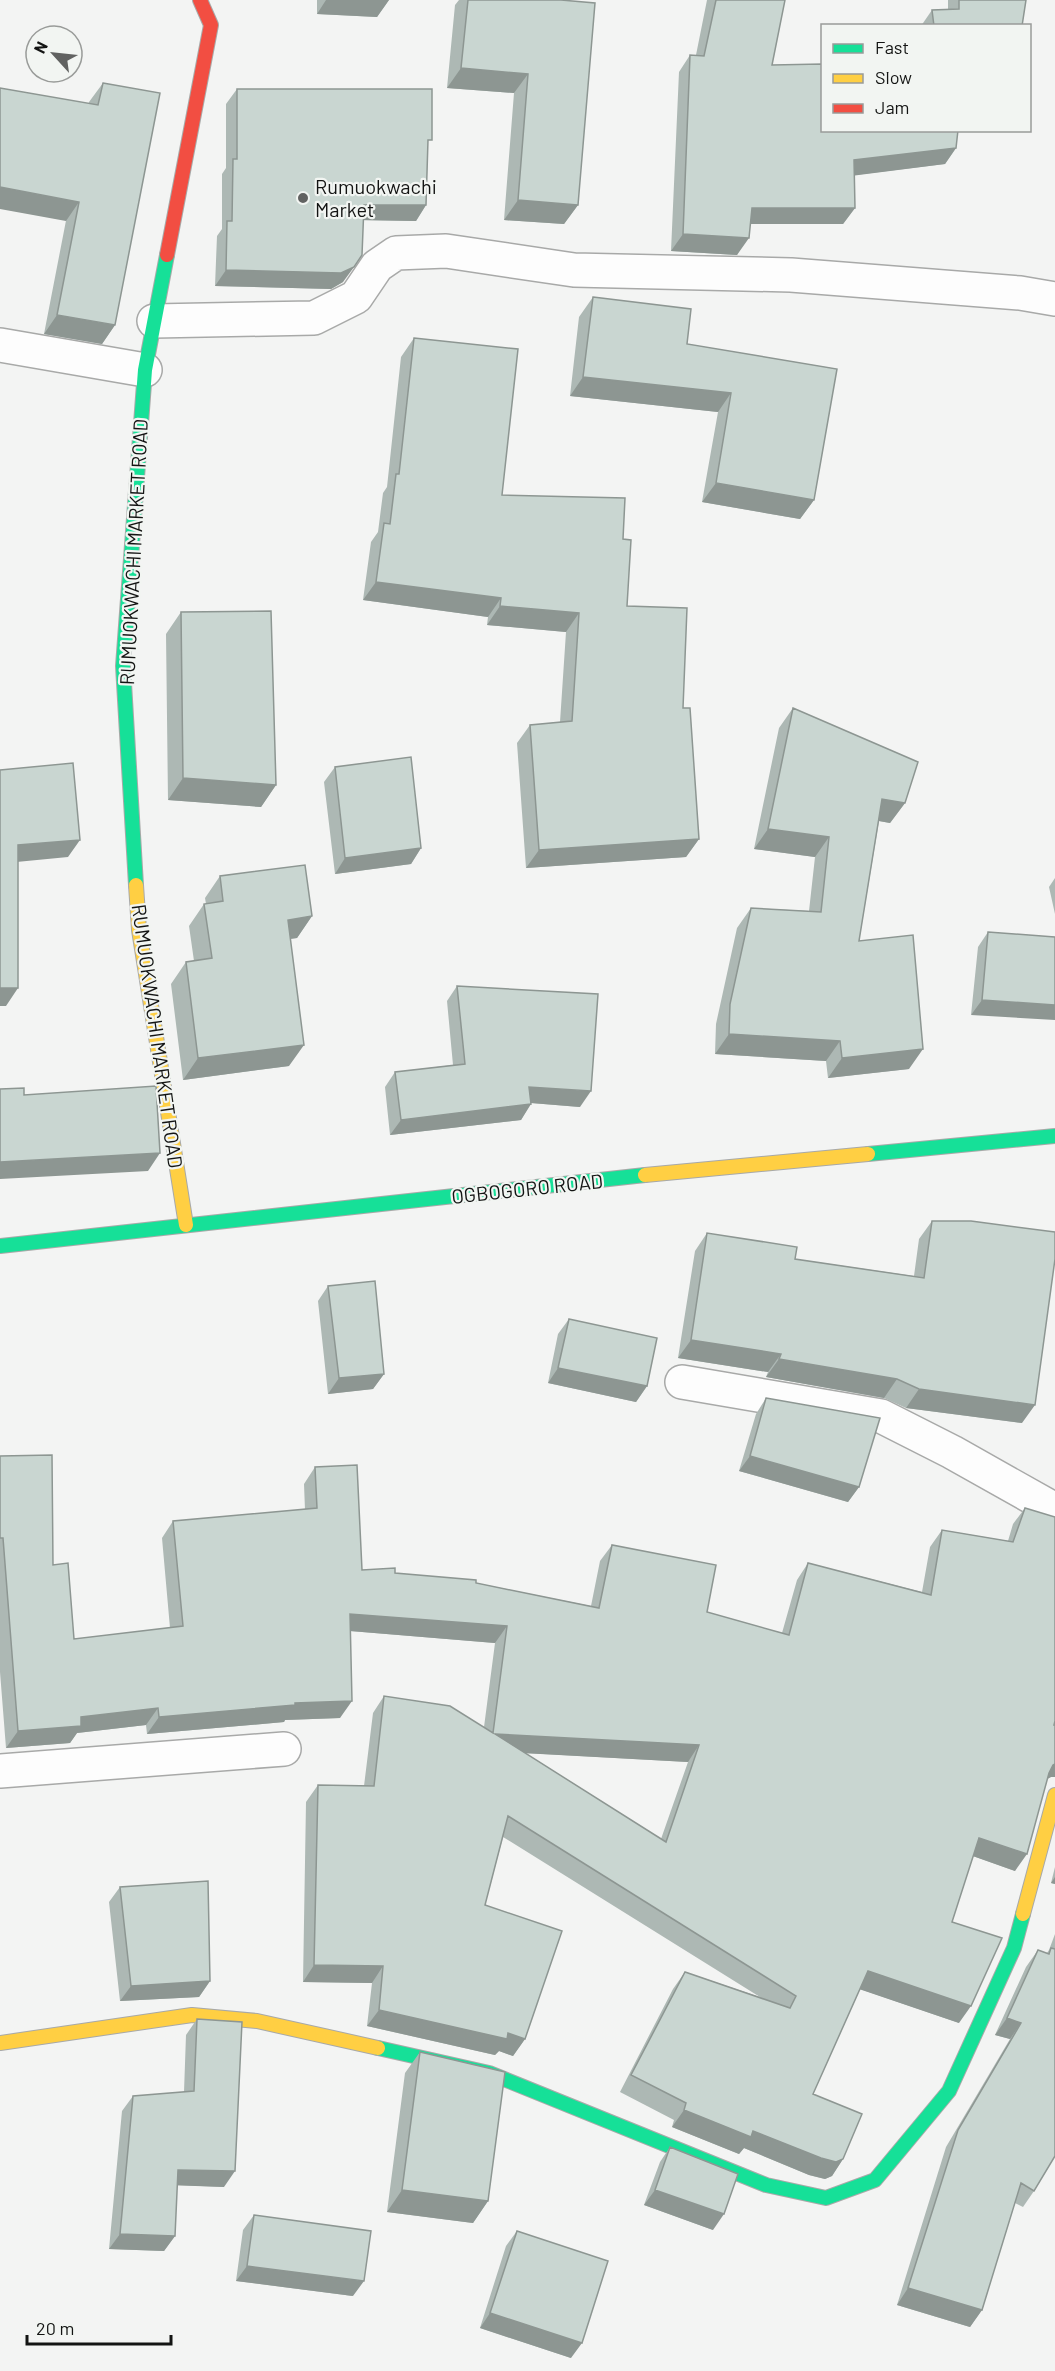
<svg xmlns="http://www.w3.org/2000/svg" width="1055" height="2371" font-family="Barlow,sans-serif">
<rect width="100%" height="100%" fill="#f3f4f3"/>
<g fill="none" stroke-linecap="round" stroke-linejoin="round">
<defs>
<path id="street" d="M154,321l160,-3 42,-21 21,-31 19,-13 50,-2 128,19 217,5 229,18 35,6
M0,345l145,25
M682,1382l199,34 71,36 103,58
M0,1771l284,-22"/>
<path id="fast" d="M136,885l-13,-219 22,-296 22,-115
M868,1154l187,-18
M0,1246l645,-71
M378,2048l111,25 277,112 60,13 49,-18 74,-89 65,-143 9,-34"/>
<path id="slow" d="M136,885l3,45 47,295
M645,1175l223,-21
M1023,1914l32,-119
M0,2043l192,-28 65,6 121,27"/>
<path id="jam" d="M167,255l44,-230 -11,-25"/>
</defs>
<use href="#street" stroke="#a8a9a8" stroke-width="36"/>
<use href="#fast" stroke="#a8a9a8" stroke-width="16"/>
<use href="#slow" stroke="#a8a9a8" stroke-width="16"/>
<use href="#jam" stroke="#a8a9a8" stroke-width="16"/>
<use href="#street" stroke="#fdfdfd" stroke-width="33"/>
<use href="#fast" stroke="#16e098" stroke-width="14"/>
<use href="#slow" stroke="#ffcf43" stroke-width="14"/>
<use href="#jam" stroke="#f24e42" stroke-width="14"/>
</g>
<path fill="#adb8b4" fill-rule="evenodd" d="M317,0h72l-12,17 -60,-3z
M459,0h102l17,205 -14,19 -60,-4 10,-127 -67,-5 8,-83z
M707,0h78l-13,65 184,83 -11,16 -90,11v33l-12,16h-92l-14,31 -66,-4 8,-179 11,-17h6z
M948,0h78l-4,26h-101l11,-16 16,-1z
M103,83l12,242 -13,19 -58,-10 45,-232z
M237,89l191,57 -2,59 -10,16 -52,-1 -21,62 -12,7 -116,-3 2,-50 5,-7v-55l4,-6v-64z
M593,297l94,47 150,25 -23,131 -14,19 -98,-17 16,-90 -148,-16 9,-79z
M414,338l88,157 121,44 4,67 56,102 16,131 -13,18 -160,11 -9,-125 13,-18 30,-3 6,-90 -79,-7 1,-8 -125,-17 8,-58 7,-10 5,-39 4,-6 14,-130z
M181,612l95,173 -15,22 -93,-7 -2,-166z
M793,708l112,95 -15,20 -11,-2 -20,120 50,128 -81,9 -2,-17 -111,-7 1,-30 21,-96 14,-20 58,3 6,-54 -61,-8 25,-121z
M335,767l86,81 -10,16 -76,10 -11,-92z
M220,876l92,40 -15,22 -7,1 -1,127 -106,14 -12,-96 15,-22 8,-1 -5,-35 15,-22h2l-1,-6z
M1055,878v36l-6,-27z
M988,932l67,5 -84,78 7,-68z
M457,986l123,121 -49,-4 -10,17 -131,15 -5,-48 10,-15 58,-7 -6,-64z
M932,1221l90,202 -116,-15 -22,-10 -118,-21 2,-5 -90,-14 17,-107 12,-18 88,26 119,17 5,-37z
M328,1286l56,88 -11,15 -45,5 -10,-93z
M569,1319l78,67 -11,16 -88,-19 10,-49z
M766,1398l93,89 -11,15 -109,-31 17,-57z
M0,1456l53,109 21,74 96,-11 -8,-90 11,-17 132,-11 -1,-26 11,-17 47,103 114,13 115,23 9,-45 12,-16 95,67 75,21 15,-53 11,-17 114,29 8,-45 12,-17 66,11 5,-17 12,-16 29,217h1v52h-4l-4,2 -32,92 -42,-15 -21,66 7,101 -99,-34 -47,105 30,65 -11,17 -7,3 -16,-4 -65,-27 -5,6 -67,-27 2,-7 -54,-28 53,-103 12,-17 75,25 -257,-160 -18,68 40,134 -12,17 -14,-5 -4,4 -128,-29 5,-43 -69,-1 3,-180 12,-17 46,1 9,-73 11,-17 100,31 11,-84 -145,-12 -10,87 -55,2 -1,2 -137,12 -1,-9 -69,8 -7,10 -64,5 -6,-76zM525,1753l163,9 -27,77z
M1055,1867v17l-4,-1z
M120,1887l90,94 -11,16 -79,4 -11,-99z
M1055,1934v222l-21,35 -11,16 -8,-4 -33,107 -12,17 -73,-22 49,-158 64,-108 -15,-4 31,-68 12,-17 9,3 2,-3z
M197,2019l27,168 -47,-2 -2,51 -11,15 -55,-2 13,-138 11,-15 51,-4 2,-57z
M420,2052l68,149 -15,22 -86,-11 18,-139z
M670,2147l43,83 -69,-25 16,-43z
M254,2215l99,81 -117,-15 7,-51z
M517,2231l54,127 -91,-30 26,-82z"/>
<path fill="#8d9692" d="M326,0h63l-12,17 -60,-3z
M461,68l67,6 -14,19 -67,-5z
M956,148l-11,16 -102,13 11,-17z
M0,187l79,15 -13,19 -66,-12z
M518,200l60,5 -14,19 -60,-4z
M364,205h62l-10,16 -62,-1z
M752,208h103l-12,16h-103z
M683,234l66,4 -12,17 -66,-4z
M354,267l-11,15 -12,7 -116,-3 11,-16z
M57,315l58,10 -13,19 -58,-10z
M583,377l148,16 -13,19 -148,-16z
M716,483l98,17 -14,19 -98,-17z
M376,582l125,16 -13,19 -125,-17z
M500,606l79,7 -13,19 -79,-7z
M183,778l93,7 -15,22 -93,-7z
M882,799l23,4 -15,20 -22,-4z
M768,829l61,8 -14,20 -61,-8z
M699,839l-13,18 -160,11 13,-18z
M80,840l-12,17 -62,6 12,-18z
M421,848l-10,16 -76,10 10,-16z
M312,916l-15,22 -24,3 15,-21z
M0,988h18l-12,18h-6z
M982,1000l73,5v15l-84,-5z
M729,1034l111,7 -14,20 -111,-7z
M304,1045l-15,21 -106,14 15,-22z
M923,1049l-14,20 -81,9 14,-20z
M529,1087l62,4 -11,16 -61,-5z
M531,1104l-10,16 -131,15 11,-15z
M160,1153l-12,18 -148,8v-17z
M691,1340l90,14 -13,18 -90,-14z
M779,1359l118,20 -13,19 -118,-21z
M558,1368l89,18 -11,16 -88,-19z
M384,1374l-11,15 -45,5 11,-16z
M919,1389l116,16 -13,18 -116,-15z
M750,1456l109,31 -11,15 -109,-31z
M350,1614l157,12 -12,17 -157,-13z
M352,1701l-12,17 -55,2 -1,2 -137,12 12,-17 136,-14z
M158,1708l-12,17 -69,8 -7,10 -64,5 12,-17 63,-14z
M495,1734l204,11 -11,17 -205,-11z
M1055,1764v13h-4l-10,5 12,-17z
M979,1838l48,16 -12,17 -48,-17z
M1055,1877v7l-4,-1z
M314,1965l69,1 -11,17 -69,-1z
M868,1971l103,35 -12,17 -103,-35z
M210,1981l-11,16 -79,4 11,-15z
M379,2010l129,23 17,6 -12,17 -14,-5 -4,4 -128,-29z
M1007,2018l14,5 -11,16 -15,-4z
M684,2110l69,21 90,28 -11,17 -7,3 -16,-4 -65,-27 -5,6 -67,-27z
M178,2170l57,1 -11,16 -57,-2z
M402,2190l86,11 -15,22 -86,-11z
M655,2190l69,24 -11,16 -69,-25z
M120,2234l55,2 -11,15 -55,-2z
M247,2266l117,15 -11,15 -117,-15z
M908,2288l74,22 -12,17 -73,-22z
M490,2313l92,30 -11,15 -91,-30z"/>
<path fill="#c9d6d1" stroke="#8d9692" stroke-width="1.5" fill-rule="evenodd" d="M468,0h93l34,3 -17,202 -60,-5 10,-126 -67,-6z
M716,0h69l-13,65 50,-1v66h136l-2,18 -102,12 1,48h-103l-3,30 -66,-4 7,-179 14,1z
M959,0h67l-4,26h-88l-2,-16 27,-1z
M103,83l57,10 -45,232 -58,-10 22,-113 -79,-15v-99l98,17z
M237,89h195v51h-4l-2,65h-62l-2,50 -8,12 -13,6 -115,-3 1,-49h5l1,-62h4z
M593,297l98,12 -4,35 150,25 -23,131 -98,-17 15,-90 -148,-16z
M414,338l104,11 -16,146 123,3 -2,41 8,1 -4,66 60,2 -4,100h7l9,131 -160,11 -9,-125 42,-4 7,-108 -79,-7 1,-8 -125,-16 8,-59 6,1 6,-50h3z
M271,611l5,174 -93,-7 -2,-166z
M793,708l125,54 -13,41 -23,-4 -23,142 54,-6 10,114 -81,9 -2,-17 -111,-7 1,-30 21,-96 70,4 8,-75 -61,-8z
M411,757l10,91 -76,10 -10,-91z
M73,763l7,77 -62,5v143h-18v-218z
M305,865l7,51 -24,4 16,125 -106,13 -12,-96 26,-4 -8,-54 19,-3 -3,-25z
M988,932l67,5v68l-73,-5z
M457,986l141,8 -7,97 -62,-4 2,17 -130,16 -6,-48 70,-8z
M156,1086l4,67 -160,9v-73l24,-1v7z
M932,1221h39l84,11v27l-20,146 -116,-16 -22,-10 -118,-20 2,-5 -90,-14 16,-107 90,14 -2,12 129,19z
M375,1281l9,93 -45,4 -11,-92z
M569,1319l88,19 -10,48 -89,-18z
M766,1398l114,20 -21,69 -109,-31z
M52,1455l1,110 15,-2 6,76 109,-13 -10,-105 144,-13 -2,-41 42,-2 5,105 33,-2v5l81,7v3l123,25 13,-63 104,20 -9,47 82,23 19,-72 123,32 11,-65 71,12 12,-34 30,9v204l-1,4h1v39l-2,1 -4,8 -22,81 -48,-16 -27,84 50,16 -31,68 -103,-35 -55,123 49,20 -19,45 -7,3 -15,-4 -68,-27 -2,6 -67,-27 2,-7 -55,-28 54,-103 105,36 6,-12 -288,-180 -23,89 77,26 -37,108 -17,-6 -1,6 -128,-29 4,-44 -69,-1 4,-180 56,1 10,-90 66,10 43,27 14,-107 -157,-12 2,87 -57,2v2l-136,12 -1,-9 -77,9v9l-63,5 -15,-193h-3v-82zM495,1734l204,11 -33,97z
M208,1881l2,100 -79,5 -11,-99z
M1051,1948l4,1v207l-21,35 -13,-8 -39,127 -74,-22 50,-158 63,-107 -14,-5 31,-68 11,4z
M197,2019l45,3 -7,149 -57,-1 -3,66 -55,-2 13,-138 61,-5z
M420,2052l85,20 -17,129 -86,-11z
M670,2147l68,27 -14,40 -69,-24z
M254,2215l117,16 -7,50 -117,-15z
M517,2231l91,30 -26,82 -92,-30z"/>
<circle fill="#616261" stroke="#f2f5f2" stroke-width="2" cx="303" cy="198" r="6"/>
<g text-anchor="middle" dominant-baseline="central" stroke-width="4.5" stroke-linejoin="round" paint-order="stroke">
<g font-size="20" fill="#131413" stroke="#f2f5f2" text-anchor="start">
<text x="315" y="186">Rumuokwachi<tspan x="315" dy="23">Market</tspan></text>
</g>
<g font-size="20" fill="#131413" stroke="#f2f5f2">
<text transform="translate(133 552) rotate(-87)">RUMUOKWACHI MARKET ROAD</text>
<text transform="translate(158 1036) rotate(82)">RUMUOKWACHI MARKET ROAD</text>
<text transform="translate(527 1188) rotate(-6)">OGBOGORO ROAD</text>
</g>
</g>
<rect x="821" y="24" width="210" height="108" fill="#f2f5f2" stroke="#999b99" stroke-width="1.5"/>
<rect x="833" y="44" width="30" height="9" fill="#16e098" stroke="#999b99" stroke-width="1.5"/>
<text x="875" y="54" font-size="18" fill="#131413">Fast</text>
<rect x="833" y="74" width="30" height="9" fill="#ffcf43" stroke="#999b99" stroke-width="1.5"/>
<text x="875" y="84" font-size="18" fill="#131413">Slow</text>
<rect x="833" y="104" width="30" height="9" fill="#f24e42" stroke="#999b99" stroke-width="1.5"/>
<text x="875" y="114" font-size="18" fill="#131413">Jam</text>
<g transform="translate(54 54) rotate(297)"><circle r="28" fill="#f2f5f2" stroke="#999b99" stroke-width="1.5"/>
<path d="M0-4.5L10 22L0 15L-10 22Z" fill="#616261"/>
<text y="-9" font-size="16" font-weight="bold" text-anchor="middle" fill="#131413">N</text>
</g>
<path d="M27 2335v9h144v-9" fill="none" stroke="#131413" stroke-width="3"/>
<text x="36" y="2335" font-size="18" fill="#131413" stroke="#f2f5f2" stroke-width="4.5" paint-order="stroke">20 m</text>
</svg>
